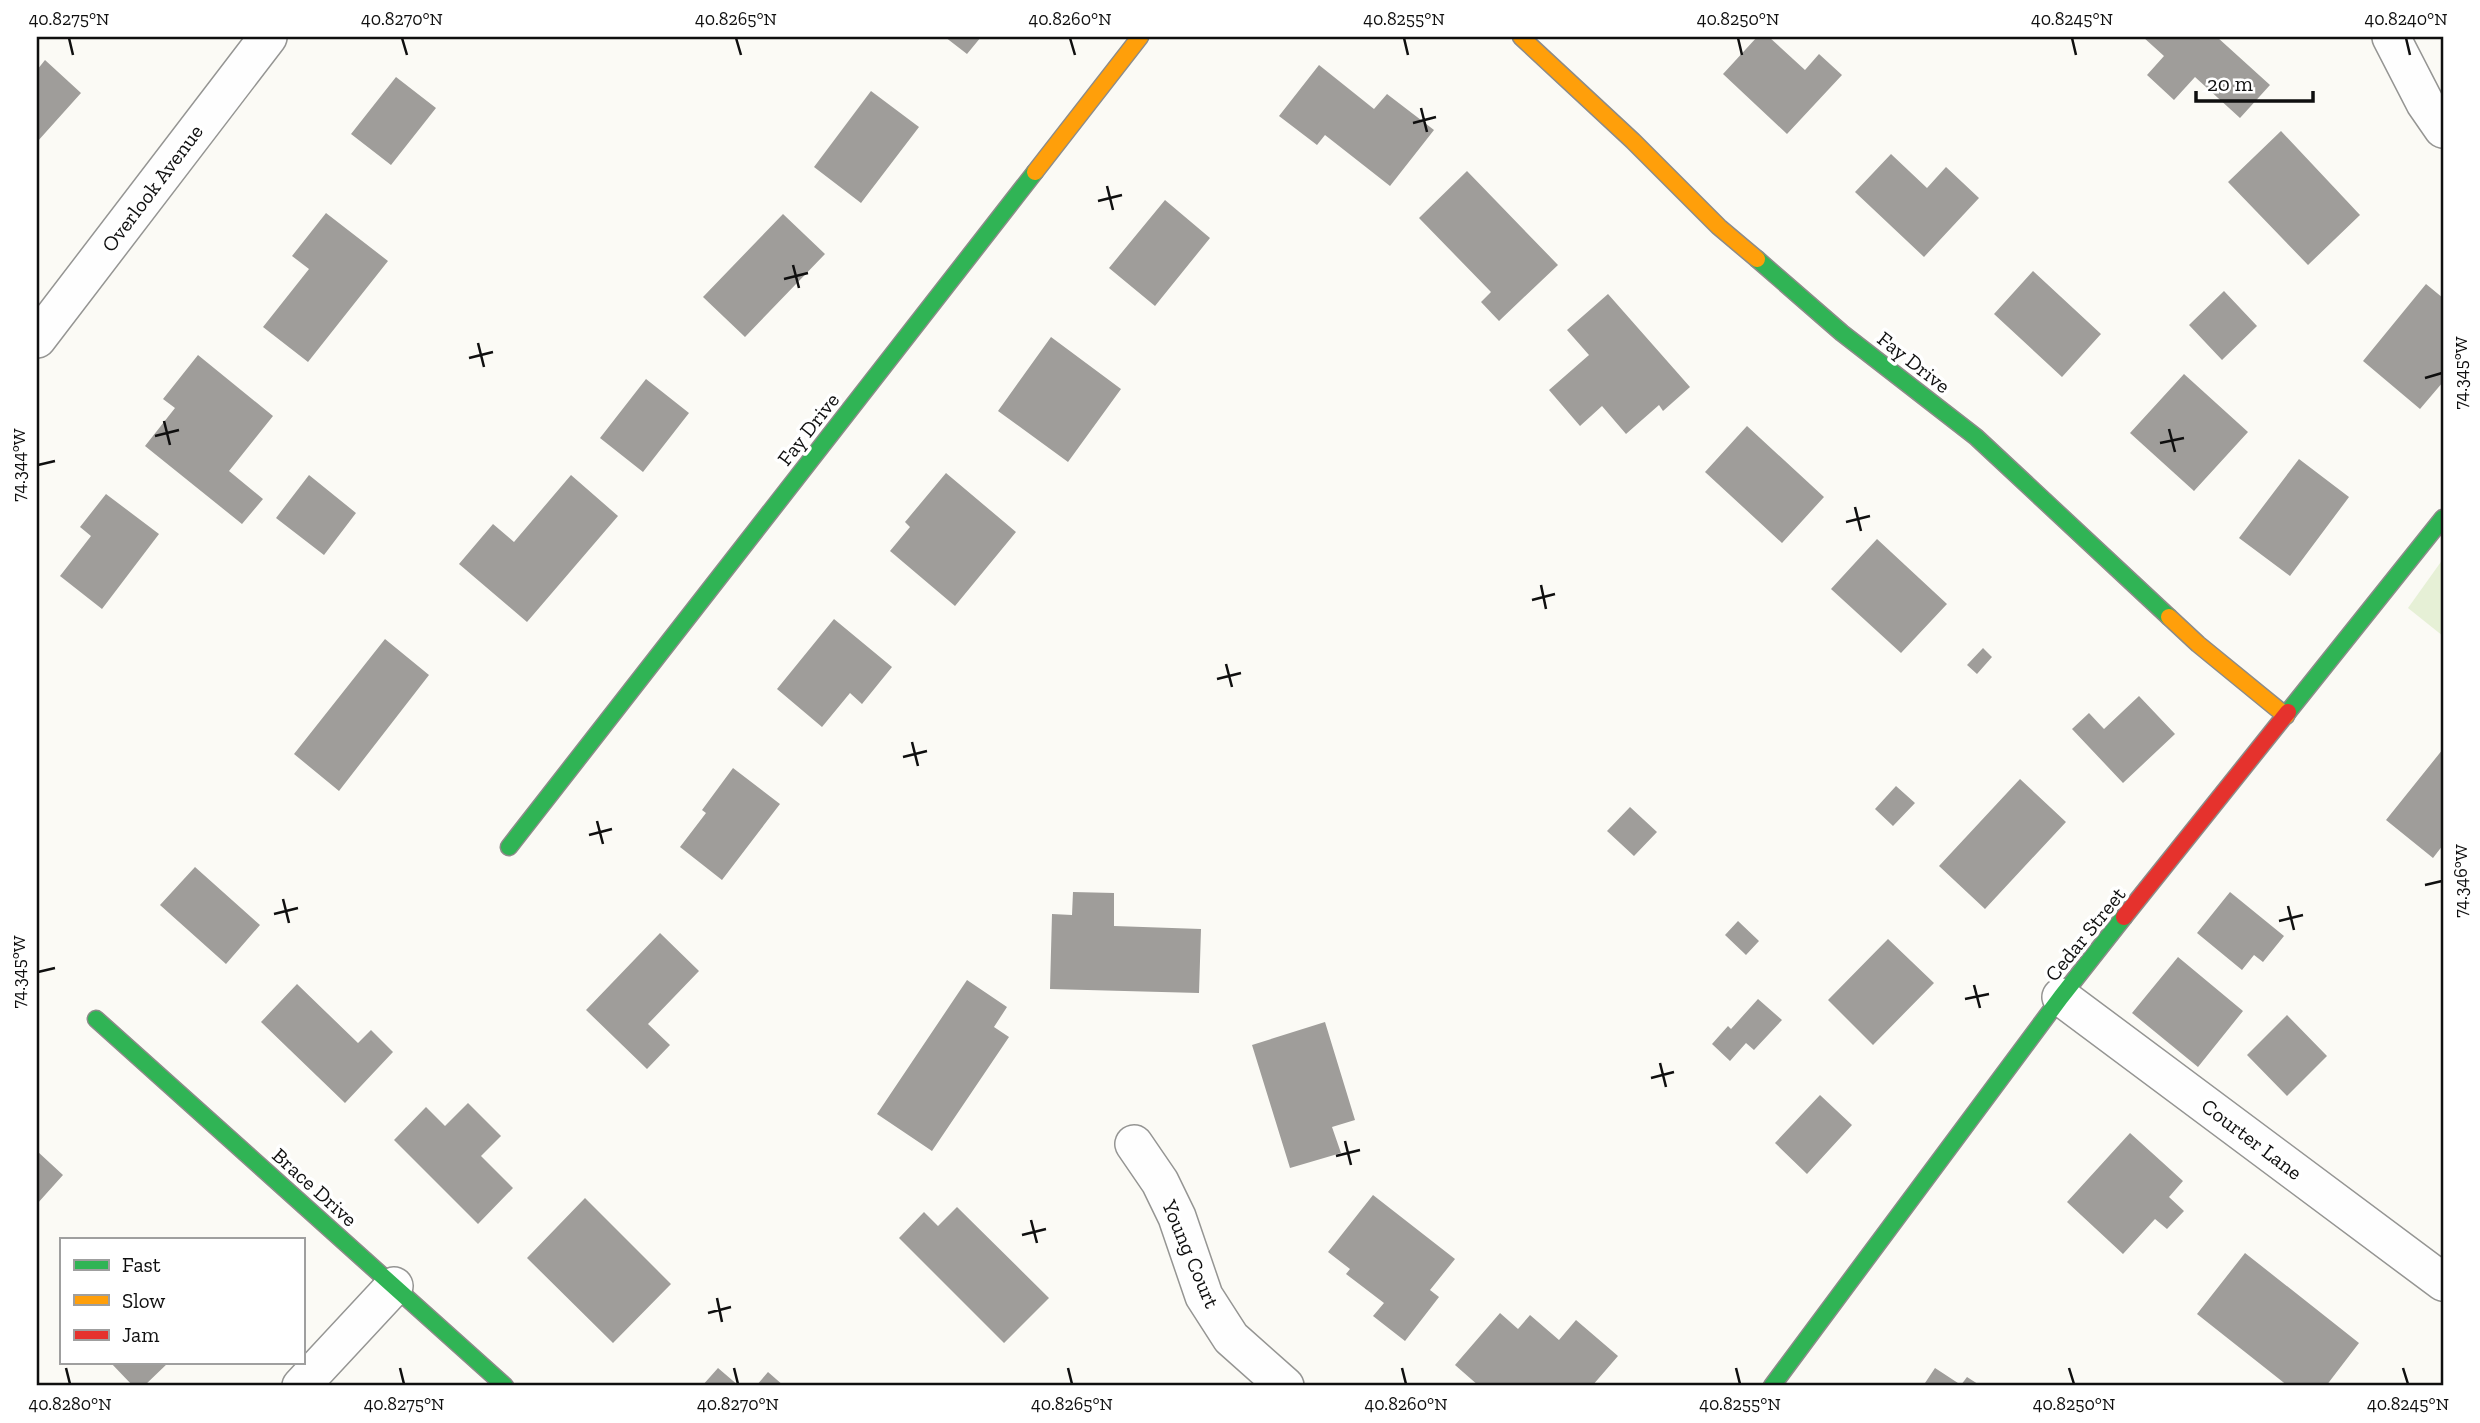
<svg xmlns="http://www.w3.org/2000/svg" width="2480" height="1423" font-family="'Zilla Slab',serif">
<rect width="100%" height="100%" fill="#fbfaf5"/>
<path fill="#e6f0d6" d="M2443,559v77l-35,-28z"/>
<path fill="#9f9d9a" d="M945,37h36l-14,17z
M1757,37h12l36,33 14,-16 23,21 -55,59 -64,-60z
M2143,37h74l53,48 -30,33 -45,-41 -21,23 -27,-25 17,-19z
M45,60l36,33 -44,49v-72z
M1319,65l55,44 13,-15 47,36 -44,56 -65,-51 -8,10 -38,-29z
M396,77l40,31 -45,57 -40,-31z
M871,91l48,36 -58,76 -47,-36z
M2281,131l79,84 -52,50 -80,-83z
M1891,154l36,34 19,-21 33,31 -55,59 -69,-65z
M1467,171l91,94 -59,56 -18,-19 10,-10 -72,-74z
M1165,200l45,38 -55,68 -46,-38z
M326,213l62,48 -80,101 -45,-35 46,-58 -17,-13z
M783,214l42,40 -80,83 -42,-40z
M2033,271l68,63 -39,43 -68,-63z
M2426,284l17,14v84l-23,27 -57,-48z
M2224,291l33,35 -35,34 -33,-35z
M1608,294l82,93 -27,24 -4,-6 -33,29 -24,-28 -22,20 -31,-36 40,-35 -22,-25z
M1051,337l70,52 -53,73 -70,-51z
M198,355l75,61 -44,55 34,28 -21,25 -97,-78 30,-38 -12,-9z
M2184,374l64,58 -54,59 -64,-58z
M646,379l43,34 -46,59 -43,-34z
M1747,426l77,71 -42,46 -77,-71z
M2299,459l50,38 -59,79 -51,-38z
M946,473l70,59 -61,74 -65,-55 20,-24 -5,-5z
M309,475l47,38 -32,42 -48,-37z
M571,475l47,41 -91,106 -68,-58 34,-40 21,18z
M106,494l53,40 -57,75 -42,-33 31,-40 -11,-9z
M1877,539l70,65 -46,49 -70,-64z
M834,619l58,48 -30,37 -12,-11 -28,34 -45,-38z
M385,639l44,36 -90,116 -45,-37z
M1983,648l9,9 -15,17 -10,-9z
M2139,696l36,38 -52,49 -51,-54 17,-16 15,16z
M2443,749v96l-10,13 -47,-38z
M733,768l47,36 -58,76 -42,-33 26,-34 -4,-3z
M2020,779l46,43 -81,87 -46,-43z
M1896,786l19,17 -22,23 -18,-17z
M1630,807l27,25 -23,24 -27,-25z
M195,867l65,58 -34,39 -66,-59z
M1073,892l41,1v33l87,3 -2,64 -149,-4 2,-75 20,1z
M2230,892l54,44 -21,26 -9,-7 -12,15 -45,-37z
M1738,921l21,20 -13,14 -21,-20z
M660,933l39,38 -51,53 22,21 -23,24 -61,-59z
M1888,939l46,44 -61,62 -45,-45z
M2178,957l65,54 -45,56 -66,-54z
M967,980l40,27 -13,20 15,10 -77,114 -55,-37z
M297,984l61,59 13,-13 22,22 -48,51 -84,-81z
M1758,999l24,21 -28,30 -8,-7 -16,18 -18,-17 16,-18 3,3z
M2287,1015l40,41 -40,40 -40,-41z
M1325,1022l30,98 -23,7 9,26 -51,15 -38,-123z
M1820,1095l32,30 -45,49 -32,-31z
M468,1103l33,33 -20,20 32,32 -35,36 -84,-84 32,-33 19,19z
M2130,1133l53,48 -14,16 15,14 -17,18 -12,-10 -32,35 -56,-52z
M37,1151l26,24 -26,29z
M1373,1195l82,64 -25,31 9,7 -34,44 -32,-25 11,-13 -38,-29 4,-5 -22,-17z
M585,1198l86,86 -58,59 -86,-85z
M957,1207l92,91 -45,45 -105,-105 25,-26 14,14z
M2245,1253l114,90 -33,43h-38l-91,-72z
M1500,1313l18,16 12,-14 29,25 17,-20 42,36 -26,30h-113l-24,-21z
M110,1362h59l-25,24h-11z
M718,1368l21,18h-37z
M1935,1368l26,17 6,-8 14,9h-58z
M768,1372l16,14h-28z"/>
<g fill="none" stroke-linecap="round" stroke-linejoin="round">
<defs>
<path id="street" d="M2391,37l34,66 18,26
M37,339l231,-302
M2061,997l382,285
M1134,1144l26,38 17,35 27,79 27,42 54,48
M301,1386l93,-100"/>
<path id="fast" d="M1757,259l85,74 134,104 193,180
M2288,712l155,-194
M509,847l526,-675
M96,1019l409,367
M1772,1386l289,-389 63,-80"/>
<path id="slow" d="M1521,37l112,104 86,86 38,32
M1035,172l105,-135
M2169,617l29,27 88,72"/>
<path id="jam" d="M2124,917l164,-205"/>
</defs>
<use href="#street" stroke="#959593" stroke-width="40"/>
<use href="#fast" stroke="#8c8b89" stroke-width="19"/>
<use href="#slow" stroke="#8c8b89" stroke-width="19"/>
<use href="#jam" stroke="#8c8b89" stroke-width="19"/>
<use href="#street" stroke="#fefefe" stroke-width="37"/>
<use href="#fast" stroke="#30b455" stroke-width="16"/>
<use href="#slow" stroke="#ff9f0a" stroke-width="16"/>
<use href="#jam" stroke="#e5322d" stroke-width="16"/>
</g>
<path fill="none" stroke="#0f0f0f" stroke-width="2.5" d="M69,38l4,17M402,38l5,17M736,38l5,17M1070,38l5,17M1404,38l4,17M1738,38l4,17M2072,38l4,17M2406,38l4,17M1421,108l6,24M1413,123l23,-6M1107,186l6,24M1098,201l24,-6M793,265l6,23M784,279l24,-6M478,343l6,24M469,358l24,-6M2425,378l17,-5M164,421l6,24M2169,429l6,23M155,436l24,-6M2160,443l24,-5M38,465l17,-4M1855,507l6,24M1846,522l24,-6M1541,585l5,24M1532,600l23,-6M1226,664l6,23M1217,679l24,-6M912,742l6,24M903,757l24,-6M597,821l6,23M589,835l23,-6M2425,885l17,-4M283,899l6,24M2288,906l6,24M274,914l24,-6M2279,921l24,-6M38,972l17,-4M1974,985l6,23M1965,999l24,-5M1660,1063l6,24M1651,1078l23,-6M1345,1141l6,24M1336,1156l24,-6M1031,1220l6,23M1022,1235l24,-6M717,1298l5,24M708,1313l23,-6M66,1368l4,16M400,1368l4,16M734,1368l4,16M1068,1368l4,16M1402,1368l4,16M1736,1368l4,16M2069,1368l5,16M2403,1368l5,16"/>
<g text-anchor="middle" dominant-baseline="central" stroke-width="7" stroke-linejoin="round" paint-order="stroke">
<g font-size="21" fill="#0f0f0f" stroke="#fff">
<text transform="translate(152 188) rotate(-53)">Overlook Avenue</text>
<text transform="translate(1914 362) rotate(38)">Fay Drive</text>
<text transform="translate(808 429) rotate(-52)">Fay Drive</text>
<text transform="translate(2085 934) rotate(-51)">Cedar Street</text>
<text transform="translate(2252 1139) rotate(37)">Courter Lane</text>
<text transform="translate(315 1187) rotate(42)">Brace Drive</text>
<text transform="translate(1191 1254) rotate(67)">Young Court</text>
</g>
</g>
<rect width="2480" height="1423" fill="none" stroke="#ffffff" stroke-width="77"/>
<rect x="60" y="1238" width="245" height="126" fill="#ffffff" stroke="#9f9f9f" stroke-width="2"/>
<rect x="74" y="1260" width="35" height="10" fill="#30b455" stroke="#9f9f9f" stroke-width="2"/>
<text x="122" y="1272" font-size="21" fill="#0f0f0f">Fast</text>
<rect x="74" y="1295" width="35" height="10" fill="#ff9f0a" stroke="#9f9f9f" stroke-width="2"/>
<text x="122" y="1308" font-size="21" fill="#0f0f0f">Slow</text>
<rect x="74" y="1330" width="35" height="10" fill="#e5322d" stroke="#9f9f9f" stroke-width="2"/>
<text x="122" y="1342" font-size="21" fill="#0f0f0f">Jam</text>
<path d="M2196 91v10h117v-10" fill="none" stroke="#0f0f0f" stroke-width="3.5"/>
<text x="2207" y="91" font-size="21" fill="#0f0f0f" stroke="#ffffff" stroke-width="5" paint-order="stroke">20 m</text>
<rect x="38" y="38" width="2404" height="1346" fill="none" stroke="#0f0f0f" stroke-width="2.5"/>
<g font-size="18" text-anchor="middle" fill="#0f0f0f">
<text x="69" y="25">40.8275°N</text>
<text x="402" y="25">40.8270°N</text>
<text x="736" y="25">40.8265°N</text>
<text x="1070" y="25">40.8260°N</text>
<text x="1404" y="25">40.8255°N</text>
<text x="1738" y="25">40.8250°N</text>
<text x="2072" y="25">40.8245°N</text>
<text x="2406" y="25">40.8240°N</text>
<text transform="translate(2461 373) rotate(-90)" y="6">74.345°W</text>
<text transform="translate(19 465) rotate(-90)" y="6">74.344°W</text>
<text transform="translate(2461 881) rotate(-90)" y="6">74.346°W</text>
<text transform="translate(19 972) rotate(-90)" y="6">74.345°W</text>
<text x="70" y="1410">40.8280°N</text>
<text x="404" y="1410">40.8275°N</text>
<text x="738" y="1410">40.8270°N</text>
<text x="1072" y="1410">40.8265°N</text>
<text x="1406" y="1410">40.8260°N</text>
<text x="1740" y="1410">40.8255°N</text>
<text x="2074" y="1410">40.8250°N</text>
<text x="2408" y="1410">40.8245°N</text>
</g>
</svg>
